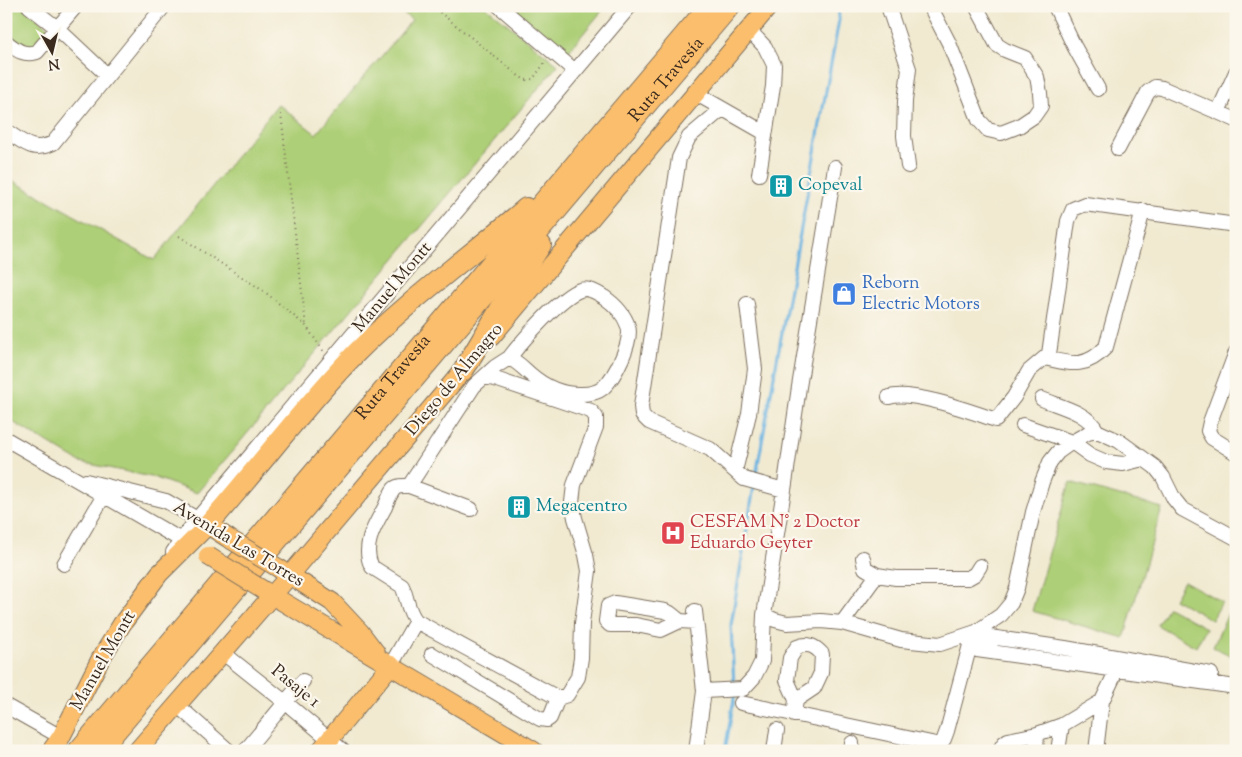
<svg xmlns="http://www.w3.org/2000/svg" width="1242" height="757" font-family="'Sorts Mill Goudy',serif">
<rect width="100%" height="100%" fill="#fbf7ec"/>
<filter id="ink" filterUnits="userSpaceOnUse"><feTurbulence type="fractalNoise" baseFrequency=".02" numOctaves="2"/><feDisplacementMap in="SourceGraphic" scale="10" xChannelSelector="R" yChannelSelector="G"/><feConvolveMatrix kernelMatrix="1 2 1 2 8 2 1 2 1" color-interpolation-filters="sRGB"/></filter>
<filter id="wash" filterUnits="userSpaceOnUse"><feTurbulence type="fractalNoise" baseFrequency=".0096" numOctaves="4" result="noise"/><feDisplacementMap in="SourceGraphic" scale="20" xChannelSelector="R" yChannelSelector="G"/><feGaussianBlur stdDeviation="1.12" result="paint"/><feColorMatrix in="noise" values="0 0 0 0 0 0 0 0 0 0 0 0 0 0 0 0 0 1.4 0 .05"/><feComposite in="paint" operator="in"/></filter>
<g filter="url(#wash)">
<rect width="100%" height="100%" fill="#f1ead1"/>
<path fill="#adcf77" stroke="#747c4a" d="M6,6h16l30,25 -15,15 -12,2 -19,-13z
M394,6h91l73,59 -361,428 -41,-15 -76,-16 -74,-44v-241l148,83 124,-156 38,30 96,-114z
M499,6h107l-43,52z
M1070,482l92,26 -38,130 -92,-27z
M1184,581l38,21 -10,18 -38,-21z
M1168,607l38,21 -10,19 -39,-22z
M1231,607l5,2v38l-4,9 -19,-9z"/>
<g fill="none" stroke-linecap="round" stroke-linejoin="round">
<path stroke="#69b3e1" stroke-width="3" d="M756,475l83,-455 -1,-14
M734,686l-3,-61 23,-139
M725,751l10,-58"/>
</g>
</g>
<g filter="url(#ink)">
<g fill="none" stroke-linecap="round" stroke-linejoin="round">
<defs>
<path id="minor" d="M29,6l28,22 50,47
M499,6l76,65
M888,6l21,63 -4,32 -1,35 4,30
M930,6l19,37 30,77 9,10 13,3 18,-7 15,-10 7,-10 -1,-13 -3,-16 -12,-19 -20,-8 -8,-5 -21,-39
M1055,6l19,40 24,43
M748,29l17,18 9,18 -1,21 -14,88
M6,42c11,8 17,14 31,10l39,-46
M695,93l70,40
M722,109l-33,28 -10,21 -38,248 1,9 7,7 61,27 34,30 40,11 15,-103 36,-220
M1218,112l18,-40
M6,131c18,11 26,22 47,12l111,-137
M1118,149l30,-57 7,-5 7,1 74,32
M1236,352l-26,70 -2,9 4,7 24,15
M1045,358c26,6 41,11 61,-11l37,-136
M484,377l11,-10 14,-9c9,4 14,10 21,16 15,13 32,21 52,20 7,0 16,-2 21,-6 12,-11 30,-47 25,-62 -4,-12 -14,-22 -24,-29 -6,-4 -17,-10 -24,-7 -19,6 -58,51 -71,68
M889,397c23,-7 83,15 107,23l18,-23 15,-26 20,-17 19,-133 5,-12 12,-5 151,21
M1042,399c19,8 45,13 55,32
M1023,425l49,17 18,13 16,7 17,2 20,-5
M6,439l182,105
M735,471l14,-57 6,-45 -8,-65
M86,481l80,20 38,22
M409,486l65,-100 10,-9 11,2 96,32 5,6v10l-22,58 -2,17 3,16 11,37 3,16 -7,52 -1,35 -3,19 -11,18 -9,3 -142,-77c-9,-11 -8,-22 -14,-35l-30,-19c-11,-20 3,-42 13,-60 2,-5 5,-13 9,-18 4,-4 10,-3 15,-3l62,23
M173,552l24,-33 433,-513
M863,558l2,10 12,7 19,3h72l7,-4 5,-8
M64,564l39,-67
M695,611l9,80 -8,60
M764,615l11,5 12,3 34,-2 21,2 59,17 39,4 36,-12 25,-17 10,-12 6,-15 16,-76 9,-30 8,-20 8,-10 14,-10 16,-9 9,-2 22,10 36,26 8,10 11,22 8,10 54,29
M680,621l-19,9 -25,-5h-26l-4,-4 2,-15 7,-3 50,8 5,2 10,8 16,1
M842,623l35,-48
M990,637l75,11 146,26
M977,650l259,37
M222,652l63,50 58,49
M432,654l108,65 7,1 3,-2 8,-20
M391,665l25,-44
M704,691l39,-2 11,-12 8,-16 2,-46 20,-125
M741,703l195,41h5l3,-5 3,-8 23,-86 10,-6 10,-2 1,15
M177,705l52,46
M6,706l55,31
M794,715l2,-15 -9,-20 3,-22 7,-11c11,-4 17,-2 25,7l-1,19 -7,15 -18,12
M245,751l58,-70
M774,751l3,-21
M851,751l1,-8
M999,751l5,-8 4,-3 29,-6 25,-9 40,-24
M1036,751l1,-17
M1058,751l4,-26
M1096,751l6,-50 11,-23 2,-9"/>
<path id="major" d="M491,337l278,-331
M280,569l52,33 28,30 16,21
M263,590l271,161
M51,751l10,-14 40,-79 21,-34 37,-50 49,-49 20,13
M137,751l153,-176 181,-214
M320,751l71,-86"/>
<g id="highway">
<path d="M463,371l37,-62 41,-64"/>
<path d="M208,525c50,-56 95,-118 148,-172 53,-53 114,-97 170,-145"/>
<path id="s1" d="M78,751l631,-745"/>
<path id="s2" d="M99,751l631,-745"/>
</g>
</defs>
<use href="#minor" stroke="#7b6d5d" stroke-width="16"/>
<use href="#major" stroke="#7b6d5d" stroke-width="20"/>
<use href="#highway" stroke="#7b6d5d" stroke-width="22"/>
<path stroke="#7b6d5d" stroke-width="2" stroke-dasharray="1 4" stroke-linecap="butt" d="M432,6l88,71 6,3 7,-1 13,-18
M281,114l25,212
M179,236l86,56 41,34 18,26"/>
<use href="#minor" stroke="#fff" stroke-width="14"/>
<use href="#major" stroke="#fabe6d" stroke-width="18"/>
<use href="#highway" stroke="#fabe6d" stroke-width="20"/>
<defs>
<path id="major-bridge" d="M228,538l52,31
M208,556l55,34"/>
</defs>
<use href="#major-bridge" stroke="#7b6d5d" stroke-width="20" stroke-linecap="butt"/>
<use href="#major-bridge" stroke="#fabe6d" stroke-width="18"/>
</g>
</g>
<defs>
<symbol id="building-square" viewBox="-11 -11 22 22"><rect x="-9" y="-9" width="18" height="18" rx="4" fill="#0f9aa8" stroke="#fbf7ec"/><path d="M-4-6H4V6H1V3H-1V6H-4ZM-2.5-4.3h1.7v1.8h-1.7ZM.8-4.3h1.7v1.8H.8ZM-2.5-1h1.7V.8h-1.7ZM.8-1h1.7V.8H.8Z" fill="#fff"/></symbol>
<symbol id="shop-square" viewBox="-11 -11 22 22"><rect x="-9" y="-9" width="18" height="18" rx="4" fill="#3f7fe0" stroke="#fbf7ec"/><path d="M-5-2.5h2.3a2.7 3.5 0 0 1 5.4 0H5L5.5 6h-11ZM-1.5-2.5h3a1.5 2.3 0 0 0-3 0Z" fill="#fff"/></symbol>
<symbol id="hospital-square" viewBox="-11 -11 22 22"><rect x="-9" y="-9" width="18" height="18" rx="4" fill="#e0444e" stroke="#fbf7ec"/><path d="M-5-5h3v3.5h4V-5h3V5h-3V1.5h-4V5h-3Z" fill="#fff"/></symbol>
</defs>
<g fill-rule="evenodd">
<use href="#building-square" x="767" y="172" width="28" height="28"/>
<use href="#shop-square" x="830" y="280" width="28" height="28"/>
<use href="#building-square" x="505" y="493" width="28" height="28"/>
<use href="#hospital-square" x="659" y="519" width="28" height="28"/>
</g>
<g text-anchor="middle" dominant-baseline="central" stroke-width="4.5" stroke-linejoin="round" paint-order="stroke">
<g font-size="18" fill="#3b2a1e" stroke="#fbf7ec">
<text stroke="none"><textPath href="#s2" startOffset="879">Ruta Travesía</textPath></text>
<text transform="translate(393 288) rotate(-50)">Manuel Montt</text>
<text stroke="none"><textPath href="#s1" startOffset="489">Ruta Travesía</textPath></text>
<text transform="translate(455 380) rotate(-50)">Diego de Almagro</text>
<text transform="translate(238 545) rotate(31)">Avenida Las Torres</text>
<text transform="translate(104 661) rotate(-60)">Manuel Montt</text>
<text transform="translate(295 687) rotate(39)">Pasaje 1</text>
</g>
<g font-size="18" fill="#0d838f" stroke="#fbf7ec" text-anchor="start">
<text x="798" y="186">Copeval</text>
<text x="536" y="507">Megacentro</text>
</g>
<g font-size="18" fill="#366cbe" stroke="#fbf7ec" text-anchor="start">
<text x="862" y="284">Reborn<tspan x="862" dy="21">Electric Motors</tspan></text>
</g>
<g font-size="18" fill="#be3a42" stroke="#fbf7ec" text-anchor="start">
<text x="690" y="523">CESFAM N° 2 Doctor<tspan x="690" dy="21">Eduardo Geyter</tspan></text>
</g>
</g>
<rect width="1242" height="757" fill="none" stroke="#fbf7ec" stroke-width="25"/>
<g transform="translate(52 52) rotate(172)" stroke="#fbf7ec" stroke-width="4" paint-order="stroke">
<path d="M0-4L9 19L0 12L-9 19Z" fill="#3b2a1e"/>
<text y="-8" font-size="14" font-weight="bold" text-anchor="middle" fill="#3b2a1e">N</text>
</g>
</svg>
